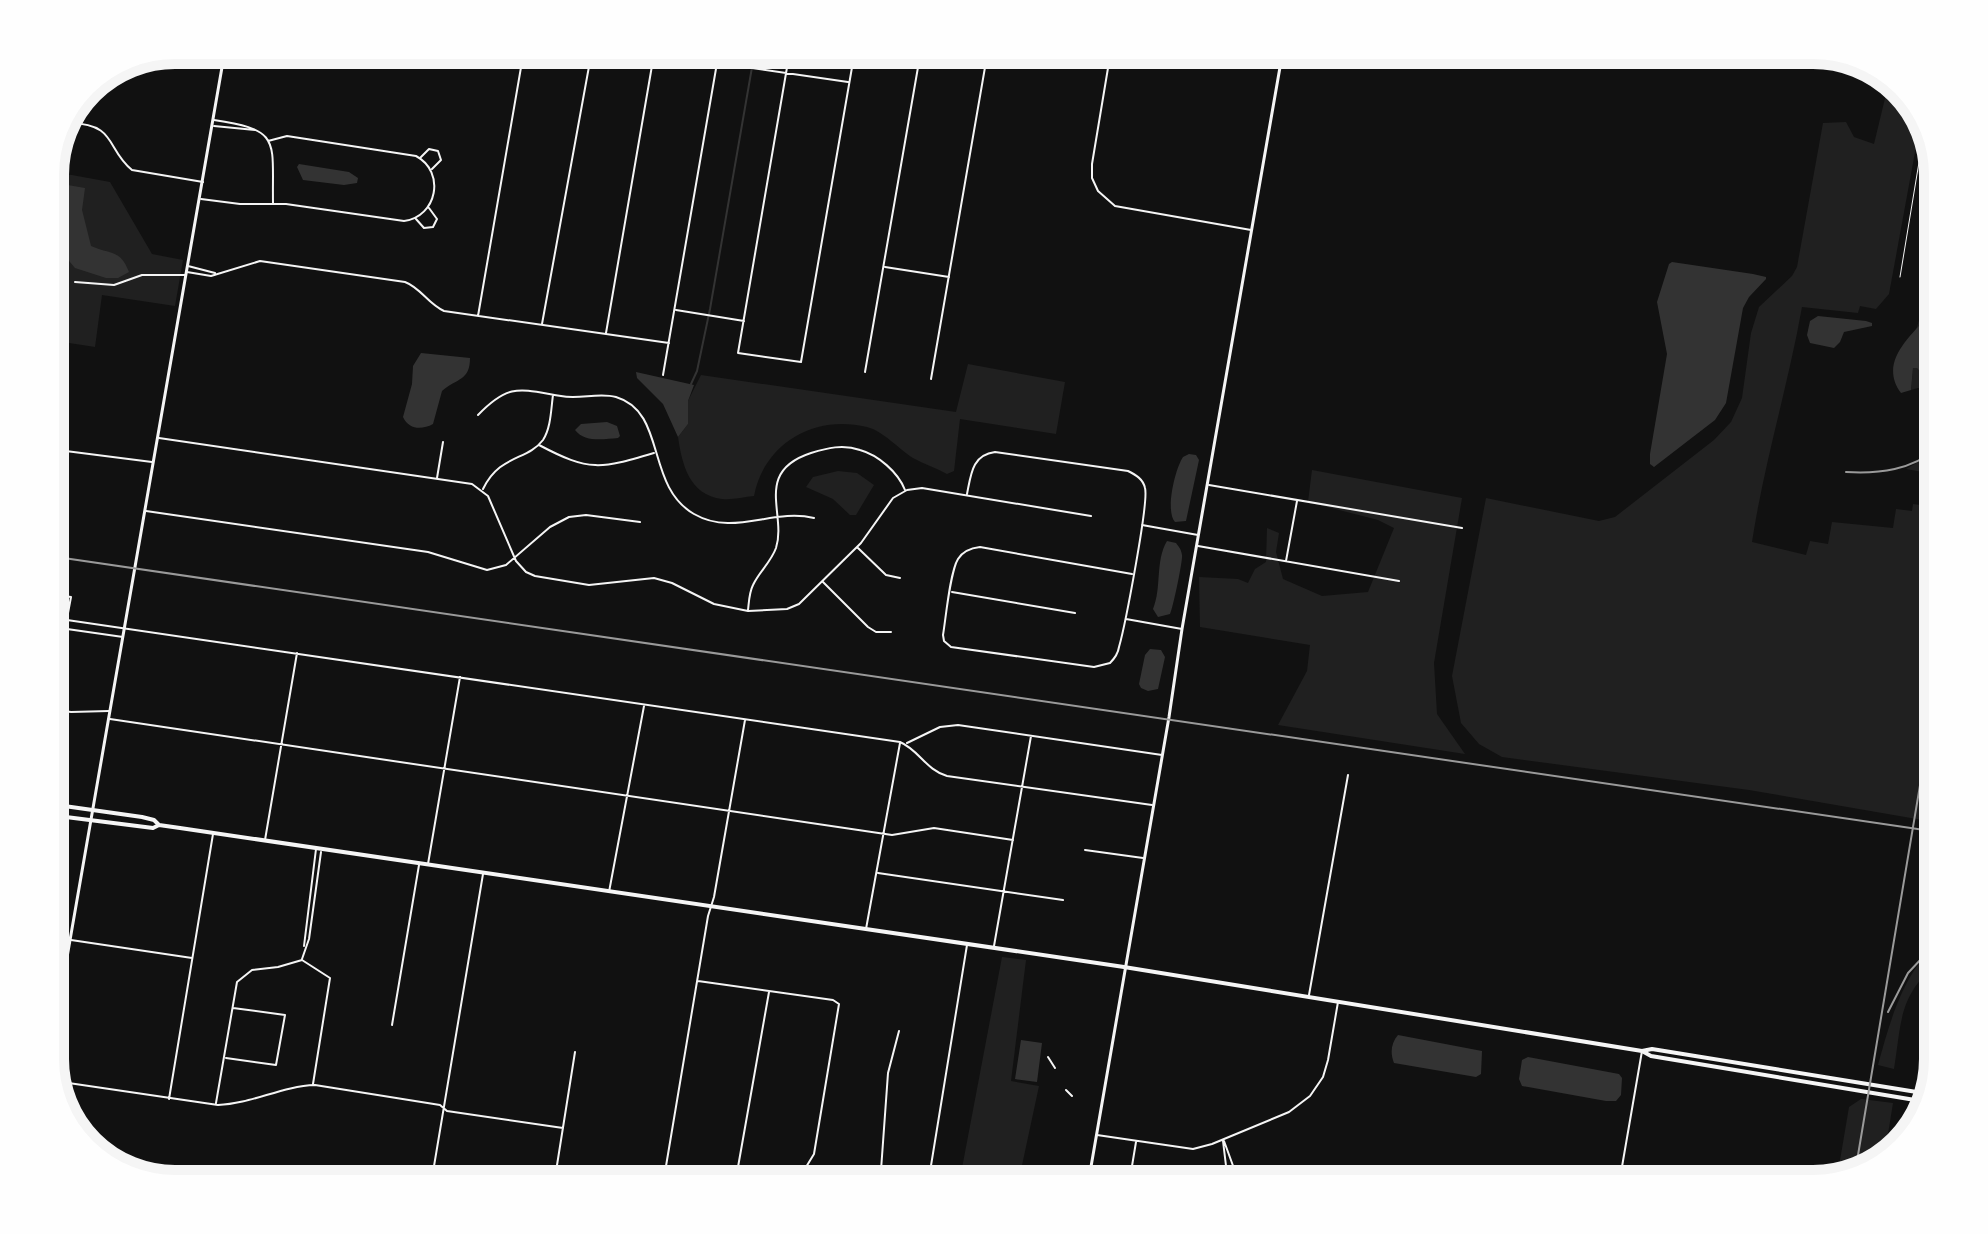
<svg xmlns="http://www.w3.org/2000/svg" width="1988" height="1234" font-family="'Noto Sans',sans-serif">
<rect width="100%" height="100%" fill="#111"/>
<path fill="#202020" d="M1887,90l13,1 22,23 -33,180 -13,15 -16,-3 -2,7 -56,-6c-14,79 -38,156 -50,235l54,13 4,-14 18,3 4,-22 61,6 3,-19 16,2 1,-7 15,2 6,-32 -28,-5 32,-18v348l-4,23 -185,-32 -247,-33 -23,-13 -18,-21 -9,-47 34,-178 113,23 16,-4 99,-77 17,-18 11,-24 9,-65 8,-26 33,-31 5,-9 26,-144 23,-1 8,15 20,7z
M1930,140l8,27v13l-15,-5z
M50,171l60,11 42,72 31,6 -8,46 -73,-11 -7,52 -45,-7z
M1938,271v48l-12,-1 -10,12 6,-19 13,-19z
M968,364l97,18 -9,52 -96,-15 -6,52 -7,3c-11,-6 -23,-10 -34,-16 -14,-9 -30,-27 -46,-31 -52,-13 -103,16 -113,69 -10,1 -22,4 -32,3 -33,-4 -40,-35 -44,-62l10,-13v-23l13,-26 255,37z
M1913,368h4l10,13 11,-6v16l-20,-3 -7,2z
M1312,470l150,28 -28,165 3,51 28,40 -187,-29 29,-54 3,-26 -110,-18 -1,-50 39,2 10,4 7,-14 11,-7 1,-34 12,5 -3,19 7,27 39,17 46,-4 26,-64 -16,-8 -70,-18z
M838,471l19,2 17,12 -18,30h-6l-17,-16 -27,-12 7,-10z
M1938,874v58l-12,11z
M1938,946v16c-40,35 -36,58 -44,107l-16,-4c11,-39 25,-96 60,-119z
M1002,957l24,3 -15,121 28,5 -21,98h-59z
M1861,1099l32,4 -9,56 -9,9 -38,10 12,-71z"/>
<path fill="#333" d="M299,164l50,8 9,6 -1,5 -13,2 -41,-5 -6,-13z
M50,182l35,6 -3,22 9,36c20,9 29,3 38,26l-11,6h-12l-31,-10 -16,-19 -3,-22 -6,-14z
M1672,262l81,12 13,3v2l-17,18 -6,11 -17,95 -11,17 -61,47 -4,-3v-10l17,-100 -10,-52 12,-38z
M1818,316l48,5 6,2v3l-28,6 -4,10 -6,6 -24,-5 -3,-8 3,-14z
M1926,318l12,1v55l-11,7 -10,-13h-4l-2,22 -10,3c-22,-30 7,-54 25,-75z
M421,353l49,5c0,23 -13,20 -28,33l-9,33c-11,6 -24,6 -30,-7l9,-33 1,-18z
M636,372l58,13 -6,16v23l-10,13 -15,-33 -26,-26z
M607,422l10,4 3,10 -2,2c-14,1 -33,5 -43,-8l6,-6z
M1189,454l7,1 3,5 -13,61 -11,1c-10,-11 0,-53 8,-65z
M1167,541l9,2c3,4 5,6 6,12 1,5 -9,53 -12,59l-12,3 -5,-8c9,-21 2,-48 14,-68z
M1150,649l11,1 4,7 -7,32 -10,2 -7,-3 -2,-4 6,-29z
M1398,1035l84,16 -1,23 -5,3 -82,-14c-4,-10 -3,-20 4,-28z
M1021,1040l21,3 -5,39 -22,-3z
M1528,1057l91,17 3,4 -1,17 -5,6h-10l-84,-15 -3,-7 3,-19z"/>
<g fill="none" stroke-linecap="round" stroke-linejoin="round">
<path stroke="#333" stroke-width="2" d="M691,384l6,-13 13,-62 45,-259"/>
<path stroke="#f5f5f5" stroke-width="1" d="M1900,277l25,-151"/>
<path stroke="#f5f5f5" stroke-width="2" d="M174,50l50,7
M627,50l221,32
M790,50l-52,303 63,9 54,-312
M977,50l10,1
M1111,50l-19,114v14l6,13 17,15 136,24
M214,120c68,10 58,20 59,83
M70,123c47,1 36,26 62,47l71,12
M214,126l41,4
M420,158l9,-9 9,2 3,9 -9,9
M201,199l39,5h46l118,17c33,-4 42,-49 12,-65l-129,-20 -19,5
M416,219l8,9 9,-1 4,-8 -8,-11
M188,266l27,7
M885,267l64,10
M187,272l24,4 49,-15 145,21c16,6 23,22 39,29l225,32
M75,282l39,3 28,-10h43
M676,310l68,11
M478,316l46,-266
M542,324l50,-274
M606,333l48,-279
M865,372l56,-322
M663,375l54,-312
M931,379l57,-329
M478,415c31,-32 41,-26 83,-19 18,4 37,-4 55,1 51,15 29,89 78,117 40,23 78,-6 120,4
M159,438l313,46 16,12 28,65 10,11 9,4 54,9 65,-7 18,5 42,21 34,7 39,-2 12,-5 62,-61 32,-45 14,-8 15,-2 169,28
M539,445c51,27 61,24 115,8
M50,449l102,13
M437,478l6,-36
M1209,485l253,43
M483,489c17,-35 44,-28 60,-49 8,-12 8,-31 10,-45
M967,494c4,-20 5,-39 28,-42l133,19c8,4 15,8 17,17 4,14 -20,138 -26,159 -1,7 -4,11 -9,16l-16,4 -143,-20 -7,-6 -1,-6c3,-18 7,-63 15,-76 5,-8 13,-11 22,-12l152,27
M146,511l282,41 59,18 19,-5 44,-38 19,-10 17,-2 54,7
M1142,525l56,10
M1198,546l201,35
M858,548l28,27 14,3
M1286,561l11,-60
M823,582l45,45 8,5h15
M952,592l123,21
M50,594l21,3 -9,48 -4,4h-8
M748,610c1,-8 1,-17 5,-25 6,-13 18,-23 23,-37 11,-34 -23,-76 35,-95 16,-5 32,-9 49,-3 18,5 38,22 45,40
M1126,619l56,10
M67,620l833,122c19,8 26,28 47,34l205,29
M67,629l56,8
M50,709l21,3 38,-1
M110,719l782,116 42,-7 79,12
M907,743l33,-16 18,-2 204,30
M265,840l32,-187
M1085,850l58,8
M428,864l32,-187
M878,873l185,27
M609,892l35,-186
M866,929l34,-186
M71,940l121,18
M304,946l12,-97
M994,946l37,-210
M302,959l7,-20 12,-87
M302,960l28,18 -17,106
M698,981l135,19 6,4 -25,150 -11,18 -20,12
M1309,995l39,-220
M392,1025l27,-160
M1048,1057l7,11
M226,1058l50,7 9,-50 -52,-7
M55,1081l163,24c33,-1 64,-19 97,-20l125,20 7,6 116,17
M1066,1090l6,6
M169,1099l44,-265
M216,1103l21,-121 15,-12 26,-3 24,-7
M1097,1135l96,14 19,-5 77,-32 21,-16 13,-19 5,-17 10,-58
M1223,1141l4,33 5,10
M1224,1141l12,33 8,10
M665,1171l89,13
M431,1184l52,-310
M554,1184l21,-132
M663,1184l45,-268 6,-19 31,-177
M735,1184l34,-192
M880,1184l8,-111 11,-42
M928,1184l39,-239
M1129,1184l7,-42
M1266,1184l2,-10 6,-3 54,8 5,5
M1619,1184l23,-133"/>
<path stroke="#f5f5f5" stroke-width="3" d="M50,1055l175,-1005"/>
<path stroke="#f5f5f5" stroke-width="3" d="M1088,1184l81,-467 13,-88 101,-579"/>
<path stroke="#f5f5f5" stroke-width="4" d="M50,804l92,13 12,3 5,5
M50,815l103,13 6,-3 21,3 944,139 518,84 10,-2 277,45
M1642,1051l9,5 276,46"/>
<path stroke="#9a9a9a" stroke-width="2" d="M1846,472c34,2 65,-2 92,-24
M50,556l1888,276
M1888,1012l20,-39 30,-32
M1855,1173l83,-495"/>
</g>
<path d="M0 0H1988V1234H0ZM175 64H1813A111 111 0 0 1 1924 175V1059A111 111 0 0 1 1813 1170H175A111 111 0 0 1 64 1059V175A111 111 0 0 1 175 64Z" fill="#fefefe" fill-rule="evenodd"/>
<path fill="none" stroke="#f5f5f5" stroke-width="10" d="M175 64H1813A111 111 0 0 1 1924 175V1059A111 111 0 0 1 1813 1170H175A111 111 0 0 1 64 1059V175A111 111 0 0 1 175 64Z"/>
</svg>
